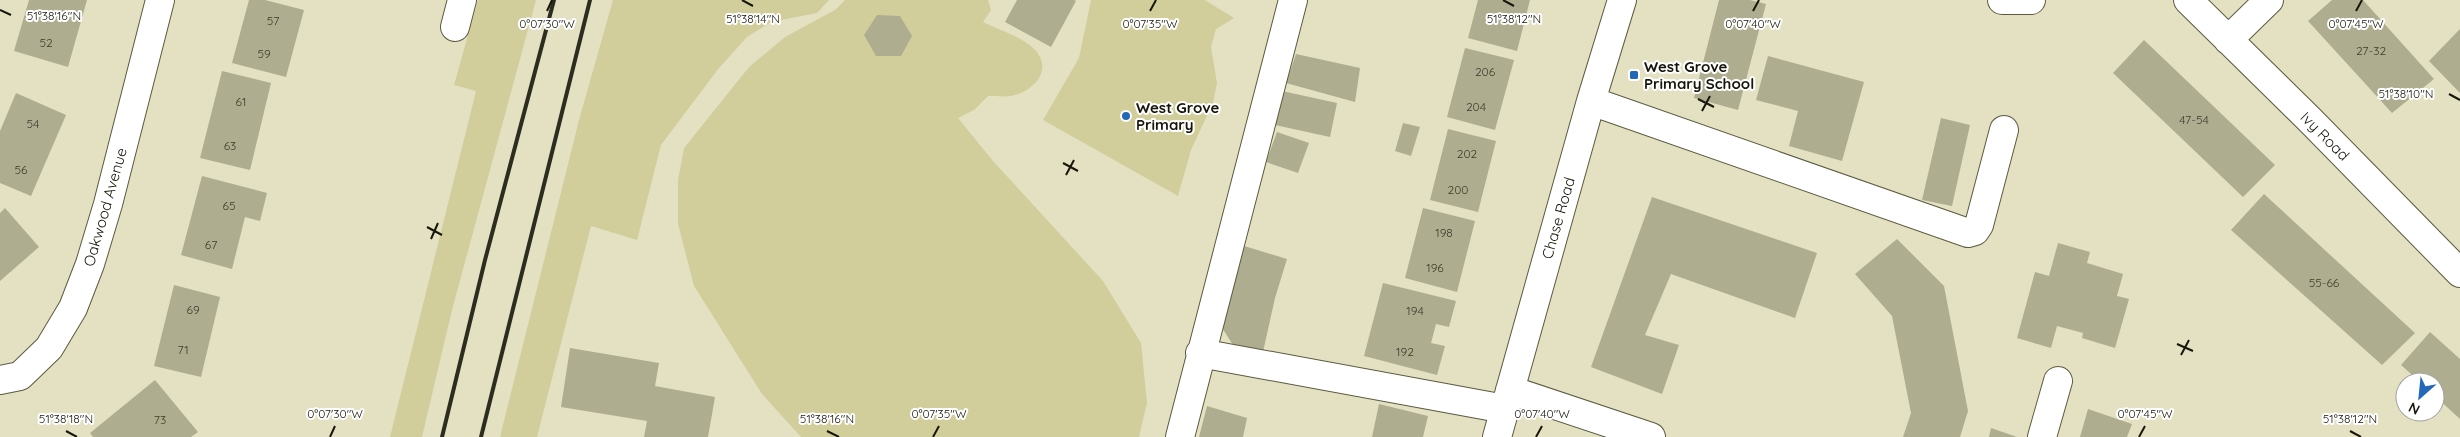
<svg xmlns="http://www.w3.org/2000/svg" width="2460" height="437" font-family="Quicksand,sans-serif">
<rect width="100%" height="100%" fill="#e3e1c2"/>
<path fill="#d1ce9c" d="M478,0h58l-84,310 -30,127h-32l86,-346 -22,-6z
M613,0h216l-12,13 -46,9 -24,15 -28,31 -58,77 -24,95 -46,-14 -54,211h-37l79,-317z
M845,0h143l3,10 -8,12c14,7 39,15 49,25 23,20 4,44 -21,49 -7,1 -16,0 -23,0l-14,14 -16,8 35,43 110,120 38,62 6,60 -8,34h-338l-39,-43 -68,-108 -16,-62v-44l6,-32 65,-81 36,-30 50,-27z
M1091,0h114l29,18 -18,11 -5,18 6,36 -4,20 -22,47 -13,46 -135,-76 36,-62z"/>
<path fill="#aead8f" d="M29,0h58l-19,67 -54,-16z
M249,0h16l39,10 -18,67 -54,-14z
M1017,0h57l2,1 -25,46 -46,-25z
M1478,0h52l-13,51 -49,-13z
M1719,0h31l16,4 -28,106 -44,-12z
M2332,0h31l71,79 -42,34 -84,-92z
M877,15l23,1 12,20 -11,20h-25l-12,-21z
M2460,29v64l-31,-32z
M2144,40l131,125 -32,32 -130,-124z
M1465,48l49,12 -19,70 -48,-13z
M1296,54l64,14 -5,34 -69,-19z
M1768,56l96,26 -22,79 -53,-15 9,-35 -42,-11z
M222,71l49,12 -21,87 -50,-12z
M1282,91l55,12 -7,34 -55,-12z
M16,93l50,22 -35,81 -31,-13v-52z
M1941,118l29,7 -18,81 -30,-6z
M1403,123l17,4 -9,29 -16,-5z
M1448,129l48,12 -18,71 -48,-12z
M1277,132l32,11 -11,30 -32,-11z
M202,176l65,17 -7,28 -15,-4 -13,52 -51,-14z
M2264,194l151,139 -33,32 -151,-135z
M1652,197l165,56 -22,65 -124,-44 -26,61 34,10 -17,49 -71,-27z
M5,208l34,39 -39,34v-68z
M1423,208l52,13 -18,71 -52,-14z
M1897,239l47,47 24,125 -8,26h-57l8,-24 -19,-97 -37,-42z
M2058,243l32,9 -3,11 36,11 -6,22 12,3 -14,49 -33,-10 1,-5 -26,-7 -6,22 -34,-10 18,-66 14,4z
M1241,245l46,14 -12,39 -12,54 -30,-7 -14,-22z
M1383,283l73,18 -7,26 -13,-3 -5,19 14,3 -8,29 -73,-19z
M174,285l46,12 -19,80 -47,-11z
M2430,332l30,27v60l-25,-23v-14h-15l-19,-17z
M570,348l89,15 -4,23 60,11 -7,40h-64l3,-16 -86,-14z
M155,380l43,52 -7,5h-98l-3,-4z
M1379,404l49,12 -5,21h-51z
M1207,406l40,12 -4,19h-44z
M2088,409l44,15 -5,13h-47z
M1991,428l26,9h-28z"/>
<g fill="none" stroke-linecap="round" stroke-linejoin="round">
<defs>
<path id="minor" d="M2002,0h29
M2188,0l123,121 149,152
M455,27l7,-27
M2228,40l41,-40
M1591,101l377,132 7,-2 4,-6 25,-95
M1200,353l305,56
M0,380l20,-4 29,-28 24,-40 17,-44 18,-60 52,-204
M1510,390l141,47
M1180,437l113,-437
M1497,437l94,-336 31,-101
M2042,437l16,-56"/>
</defs>
<use href="#minor" stroke="#5b5a3f" stroke-width="30"/>
<use href="#minor" stroke="#fff" stroke-width="28"/>
<path stroke="#2d2d1f" stroke-width="4" d="M442,437l43,-177 69,-260
M481,437l109,-437"/>
</g>
<path fill="none" stroke="#16160a" stroke-width="2" d="M742,0l11,6M1503,0l11,6M0,10l11,5M547,11l5,-11M1150,11l6,-11M1753,11l6,-11M2356,11l6,-11M2449,94l11,6M1698,99l16,8M1702,111l8,-15M1063,163l15,8M1066,175l8,-15M427,227l15,8M431,239l7,-16M2177,344l16,7M2181,355l8,-15M66,431l11,6M827,431l12,6M2350,431l11,6M330,437l5,-11M933,437l6,-11M1536,437l6,-11M2139,437l6,-11"/>
<g fill="#2367b8" stroke="#fff" stroke-width="2">
<rect x="1629" y="70" width="10" height="10" rx="2.5"/>
<circle cx="1126" cy="116" r="5"/>
</g>
<g text-anchor="middle" dominant-baseline="central" stroke-width="4" stroke-linejoin="round" paint-order="stroke">
<g font-size="12" fill="#3c3c2b">
<text x="273" y="20">57</text>
<text x="46" y="42">52</text>
<text x="2371" y="50">27-32</text>
<text x="264" y="53">59</text>
<text x="1485" y="71">206</text>
<text x="241" y="101">61</text>
<text x="1476" y="106">204</text>
<text x="2194" y="119">47-54</text>
<text x="33" y="123">54</text>
<text x="230" y="145">63</text>
<text x="1467" y="153">202</text>
<text x="21" y="169">56</text>
<text x="1458" y="189">200</text>
<text x="229" y="205">65</text>
<text x="1444" y="232">198</text>
<text x="211" y="244">67</text>
<text x="1435" y="267">196</text>
<text x="2324" y="282">55-66</text>
<text x="193" y="309">69</text>
<text x="1415" y="310">194</text>
<text x="183" y="349">71</text>
<text x="1405" y="351">192</text>
<text x="160" y="419">73</text>
</g>
<g font-size="15" font-weight="bold" fill="#16160a" stroke="#fff" text-anchor="start">
<text x="1644" y="66">West Grove<tspan x="1644" dy="17">Primary School</tspan></text>
<text x="1136" y="107">West Grove<tspan x="1136" dy="17">Primary</tspan></text>
</g>
<g font-size="15" fill="#16160a" stroke="#fff">
<text transform="translate(2325 136) rotate(45)">Ivy Road</text>
<text transform="translate(105 207) rotate(-74)">Oakwood Avenue</text>
<text transform="translate(1558 218) rotate(-74)">Chase Road</text>
</g>
</g>
<g font-size="12" text-anchor="middle" fill="#16160a" stroke="#fff" stroke-width="4" stroke-linejoin="round" paint-order="stroke">
<text x="54" y="20">51°38'16"N</text>
<text x="753" y="23">51°38'14"N</text>
<text x="1514" y="23">51°38'12"N</text>
<text x="547" y="28">0°07'30"W</text>
<text x="1150" y="28">0°07'35"W</text>
<text x="1753" y="28">0°07'40"W</text>
<text x="2356" y="28">0°07'45"W</text>
<text x="2406" y="98">51°38'10"N</text>
<text x="335" y="418">0°07'30"W</text>
<text x="939" y="418">0°07'35"W</text>
<text x="1542" y="418">0°07'40"W</text>
<text x="2145" y="418">0°07'45"W</text>
<text x="66" y="423">51°38'18"N</text>
<text x="827" y="423">51°38'16"N</text>
<text x="2350" y="423">51°38'12"N</text>
</g>
<g transform="translate(2420 397) rotate(207)"><circle r="24" fill="#ffffff" stroke="#a2a29d"/>
<path d="M0-4L9 19L0 12L-9 19Z" fill="#2367b8"/>
<text y="-8" font-size="14" font-weight="bold" text-anchor="middle" fill="#16160a">N</text>
</g>
</svg>
